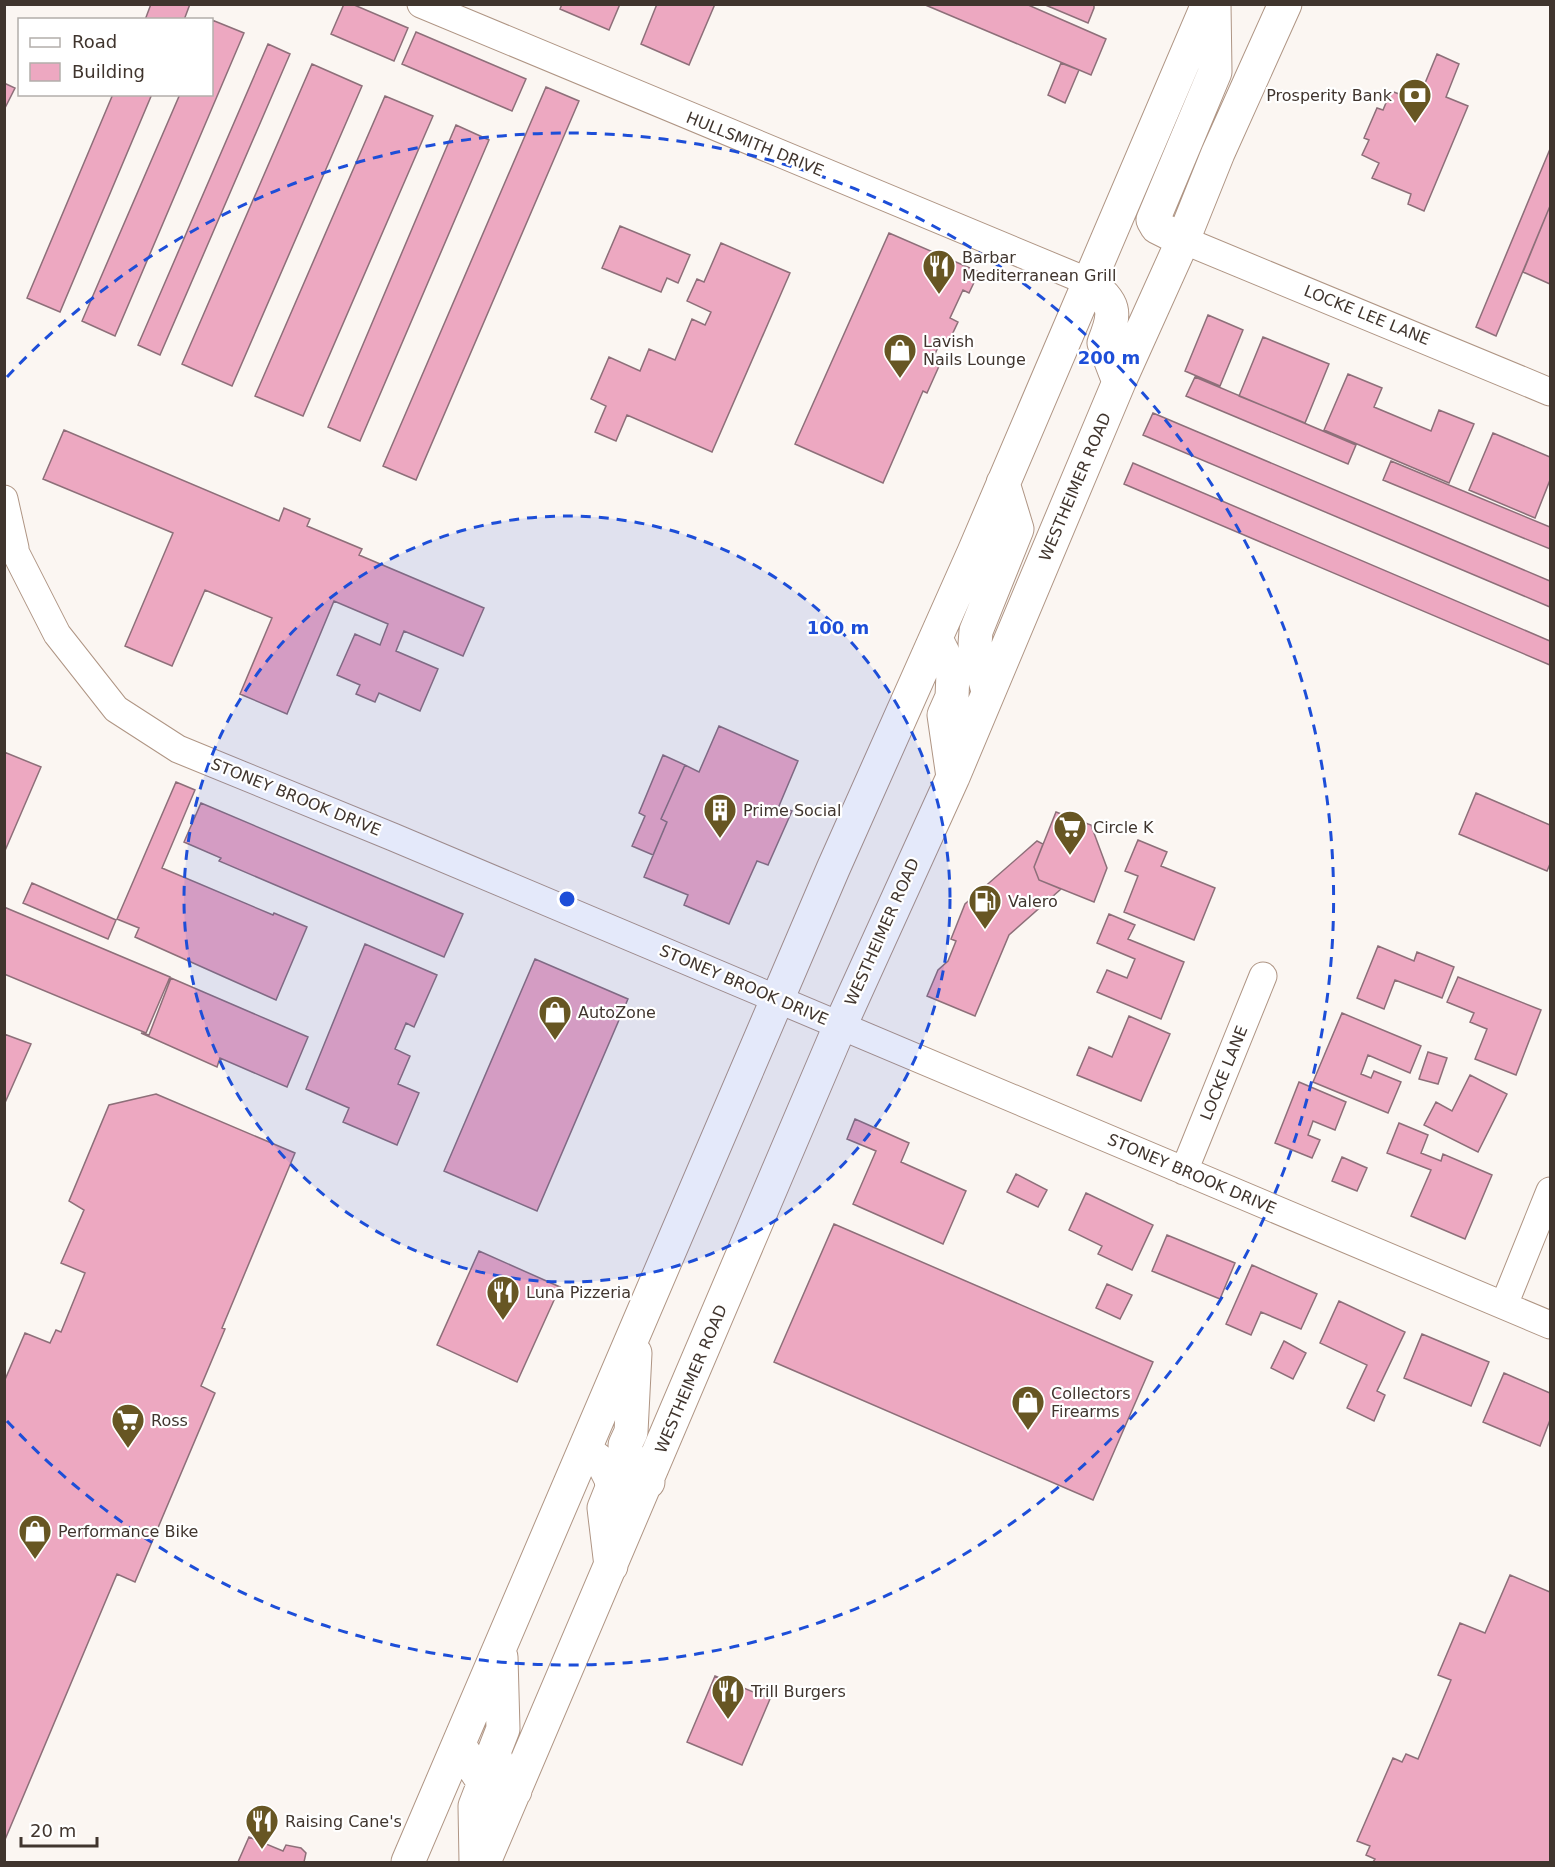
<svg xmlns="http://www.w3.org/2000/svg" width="1555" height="1867" font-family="'DejaVu Sans',sans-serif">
<rect width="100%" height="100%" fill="#fbf6f2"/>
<path fill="#eda8c1" stroke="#8d6f79" stroke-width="1.5" d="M151,4h39l-6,16h-39z
M344,4h8l56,24 -14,33 -63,-27z
M562,4h58l-11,26 -49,-21z
M657,4h58l-26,61 -48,-21z
M923,4h103l80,35 -15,36z
M1043,4h51v4l-6,15z
M212,20l32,13 -129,303 -33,-15 98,-227h32z
M416,32l110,47 -14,32 -110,-47z
M268,44l22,10 -130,301 -22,-10z
M1437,54l22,10 -13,33 22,9 -44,105 -16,-7 3,-10 -39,-16 7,-15 -17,-8 7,-15 -5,-2 13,-30 6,2 8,-19 16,6 5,-14 11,5z
M1061,63l18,7 -14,33 -17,-8z
M312,64l50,22 -130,300 -50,-22z
M4,83l11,5 -11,22z
M546,87l33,14 -163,379 -33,-14z
M113,94h39l-92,218 -33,-14z
M385,96l48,20 -130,300 -48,-20z
M456,125l33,15 -129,301 -32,-14z
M1550,149v57l-54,130 -20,-9z
M1550,206v78l-27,-12z
M620,226l70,29 -12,28 -11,-5 -6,14 -59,-24z
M889,233l90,39 -10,21 -6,-3 -13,28 8,4 -9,19 -7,-3 -10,23 8,3 -13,29 -4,-2 -40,92 -88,-39z
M721,243l69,30 -78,179 -85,-37 -11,26 -21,-9 11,-26 -15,-7 18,-42 31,14 9,-22 26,11 17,-41 13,6 6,-13 -24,-11 10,-22 7,3z
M1208,315l35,15 -23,56 -35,-15z
M1263,337l66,27 -24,59 -66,-27z
M1348,374l34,14 -8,19 57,24 8,-21 35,14 -25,59 -125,-53z
M1195,377l161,68 -8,19 -162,-68z
M1153,413l397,168v26l-407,-172z
M64,430l215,91 5,-13 26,11 -3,7 55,23 -3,6 125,53 -21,48 -59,-25 -8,20 42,18 -18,42 -41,-18 -4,9 -19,-8 4,-9 -23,-10 18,-41 25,11 8,-21 -54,-23 -47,113 -47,-20 32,-76 -67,-28 -33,76 -47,-20 48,-113 -130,-54z
M1493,433l57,24v23l-15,38 -66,-28z
M1391,461l159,66v22l-167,-69z
M1133,463l417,178v24l-426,-181z
M719,726l79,35 -19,45 13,5 -24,54 -11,-4 -28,63 -45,-19 4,-10 -44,-18 23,-55 -6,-3 24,-54 14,7z
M4,752l37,15 -37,86z
M663,755l22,10 -24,54 6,3 -14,33 -21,-9 13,-30 -6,-3z
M176,782l19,8 -33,78 111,47 1,-2 33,14 -31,73 -141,-63 4,-9 -22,-9z
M1476,793l74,32v39l-3,7 -88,-37z
M201,803l262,111 -19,43 -225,-96 2,-3 -37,-16z
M1056,812l35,13 16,43 -13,34 -55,-22 -5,-13z
M1138,840l29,12 -6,14 54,22 -21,52 -70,-28 14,-36 -13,-5z
M1037,841l6,3 -9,23 5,13 22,9 -52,46 -34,81 -48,-20 11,-26 10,-9 8,-20 -5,-2 14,-35z
M32,883l84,37 -8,19 -85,-36z
M4,907l166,70 -24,56 -142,-59z
M1109,914l26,11 -7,14 56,23 -23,57 -64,-27 10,-22 20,8 8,-19 -38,-16z
M365,944l72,31 -23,52 -8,-4 -11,26 15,7 -12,28 21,9 -22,52 -54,-23 6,-14 -43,-19z
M1378,946l36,15 3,-9 37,15 -12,31 -47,-18 -11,29 -27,-11z
M535,959l93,40 -91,212 -93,-40z
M1458,977l83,33 -25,65 -41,-16 12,-30 -17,-7 4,-9 -27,-11z
M171,978l137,59 -21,50 -67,-29 -3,9 -76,-34 8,2z
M1342,1013l79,33 -11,27 -42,-18 -7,19 10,4 3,-7 27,11 -13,31 -75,-31z
M1129,1016l41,18 -29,67 -64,-26 12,-28 23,10z
M4,1034l27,10 -27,61z
M1428,1052l19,6 -9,26 -19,-5z
M1470,1075l37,19 -29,58 -54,-27 12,-23 16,9z
M1299,1082l47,20 -11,28 -22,-9 -5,14 12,5 -8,18 -37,-15z
M156,1094l139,59 -73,175 3,1 -24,57 14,7 -80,189 -18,-8 -113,268v-460l21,-49 25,10 6,-13 5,2 24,-59 -24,-10 23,-53 -15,-9 40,-96z
M855,1119l54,24 -8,19 65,29 -23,53 -90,-40 23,-53 -29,-12z
M1399,1123l29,12 -7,18 20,8 2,-7 49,21 -27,64 -54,-23 20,-46 -44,-17z
M1342,1157l25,11 -10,23 -25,-10z
M1016,1174l31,16 -9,17 -31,-15z
M1086,1193l67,32 -21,45 -34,-16 4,-8 -33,-16z
M834,1224l319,138 -60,138 -319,-138z
M1167,1235l68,28 -15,36 -68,-28z
M479,1251l81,36 -43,95 -80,-37z
M1252,1265l65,29 -16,35 -40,-17 -10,23 -25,-11z
M1107,1284l25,11 -12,24 -24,-11z
M1339,1301l66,31 -28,59 8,4 -11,26 -27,-13 20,-43 -47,-22z
M1422,1334l67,28 -18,44 -67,-28z
M1284,1341l22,12 -13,26 -22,-11z
M1504,1373l46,20v27l-10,26 -57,-24z
M1510,1575l40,17v270h-177l2,-3 -9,-4 4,-9 -13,-5 36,-83 9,4 4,-8 12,5 33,-79 -13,-5 22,-52 25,10z
M715,1676l55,23 -28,66 -55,-23z
M249,1837l34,14 3,-6 15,3 5,5 -2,9h-66z"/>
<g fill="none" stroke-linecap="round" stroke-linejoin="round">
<defs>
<path id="minor" d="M421,4l668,278
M1183,240l367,152
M4,499l11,49
M4,530l53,104 59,75 62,40 215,88 1157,488
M1184,1171l79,-195
M1504,1305l46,-114"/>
<path id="major" d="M1183,240l-26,-13 -4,-7 62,-148 -1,-68
M1089,282c26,23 28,28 15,61l15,39
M936,639l17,34 -1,24 -8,18 9,62
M988,691l-13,-47 1,-13 41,-102 -14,-46
M635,1353l-4,79 -6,13 5,21 18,16
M585,1450l19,15 7,14 1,9 -8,20 7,58
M501,1657l2,72 -9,23 7,26 14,13
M463,1751l19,29v8l-7,18 1,56
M408,1862l425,-993 141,-317 234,-548
M484,1862l356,-836 113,-249 166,-395 64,-142 35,-87 67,-149"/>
</defs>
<use href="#minor" stroke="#af9584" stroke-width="29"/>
<use href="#major" stroke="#af9584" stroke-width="35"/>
<use href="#minor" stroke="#fff" stroke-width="27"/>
<use href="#major" stroke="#fff" stroke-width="33"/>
</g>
<circle cx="567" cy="899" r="383" fill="#1d4ed8" fill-opacity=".12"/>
<g fill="none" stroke="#1d4ed8" stroke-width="3" stroke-dasharray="10 8">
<circle cx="567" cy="899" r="383"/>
<path d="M7 377A766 766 0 1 1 7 1421"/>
</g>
<defs>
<symbol id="bank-pin" viewBox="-11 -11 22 30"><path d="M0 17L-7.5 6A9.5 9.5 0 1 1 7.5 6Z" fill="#675623" stroke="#fff"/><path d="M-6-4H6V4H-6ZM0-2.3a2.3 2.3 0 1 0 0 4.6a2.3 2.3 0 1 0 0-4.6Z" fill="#fff"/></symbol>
<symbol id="restaurant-pin" viewBox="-11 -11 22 30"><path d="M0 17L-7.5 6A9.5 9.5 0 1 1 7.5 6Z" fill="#675623" stroke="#fff"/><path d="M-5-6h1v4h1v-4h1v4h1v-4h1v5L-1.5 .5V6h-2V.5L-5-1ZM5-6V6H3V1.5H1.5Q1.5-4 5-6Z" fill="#fff"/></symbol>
<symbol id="shop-pin" viewBox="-11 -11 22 30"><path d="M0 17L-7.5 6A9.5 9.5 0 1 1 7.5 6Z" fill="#675623" stroke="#fff"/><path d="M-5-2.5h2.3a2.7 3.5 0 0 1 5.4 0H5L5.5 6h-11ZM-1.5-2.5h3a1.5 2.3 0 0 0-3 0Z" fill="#fff"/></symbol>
<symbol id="building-pin" viewBox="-11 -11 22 30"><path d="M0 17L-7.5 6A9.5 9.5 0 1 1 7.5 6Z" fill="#675623" stroke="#fff"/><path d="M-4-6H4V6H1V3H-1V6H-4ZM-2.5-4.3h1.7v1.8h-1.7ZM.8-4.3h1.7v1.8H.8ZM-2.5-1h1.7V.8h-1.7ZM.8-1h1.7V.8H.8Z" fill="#fff"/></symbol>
<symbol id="supermarket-pin" viewBox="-11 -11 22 30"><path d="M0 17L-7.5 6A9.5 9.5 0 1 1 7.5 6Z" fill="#675623" stroke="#fff"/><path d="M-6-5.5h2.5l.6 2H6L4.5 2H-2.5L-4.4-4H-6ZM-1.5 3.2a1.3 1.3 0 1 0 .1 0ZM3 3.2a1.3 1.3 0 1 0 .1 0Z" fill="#fff"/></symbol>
<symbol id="fuel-pin" viewBox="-11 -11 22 30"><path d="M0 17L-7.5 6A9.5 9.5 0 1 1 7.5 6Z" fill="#675623" stroke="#fff"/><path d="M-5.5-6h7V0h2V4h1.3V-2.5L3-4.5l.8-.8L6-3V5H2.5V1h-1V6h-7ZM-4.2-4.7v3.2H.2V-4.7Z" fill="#fff"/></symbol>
</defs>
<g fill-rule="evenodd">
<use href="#bank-pin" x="1396" y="76" width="38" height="52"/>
<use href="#restaurant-pin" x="920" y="247" width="38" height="52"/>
<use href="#shop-pin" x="881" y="331" width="38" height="52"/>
<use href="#building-pin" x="701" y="791" width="38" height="52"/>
<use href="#supermarket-pin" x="1051" y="808" width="38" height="52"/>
<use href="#fuel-pin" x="966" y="882" width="38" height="52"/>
<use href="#shop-pin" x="536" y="993" width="38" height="52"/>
<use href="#restaurant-pin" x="484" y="1273" width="38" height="52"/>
<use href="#shop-pin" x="1009" y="1383" width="38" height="52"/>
<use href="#supermarket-pin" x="109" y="1401" width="38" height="52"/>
<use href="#shop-pin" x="16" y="1512" width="38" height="52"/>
<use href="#restaurant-pin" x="709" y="1672" width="38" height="52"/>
<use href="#restaurant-pin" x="243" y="1802" width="38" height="52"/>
</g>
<g text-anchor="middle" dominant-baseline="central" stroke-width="4.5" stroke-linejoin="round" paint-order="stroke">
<g font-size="16" fill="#40352e" stroke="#fff" text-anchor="start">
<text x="1392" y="95" text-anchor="end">Prosperity Bank</text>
<text x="962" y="257">Barbar<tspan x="962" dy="18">Mediterranean Grill</tspan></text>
<text x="923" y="341">Lavish<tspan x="923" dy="18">Nails Lounge</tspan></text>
<text x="743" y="810">Prime Social</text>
<text x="1093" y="827">Circle K</text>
<text x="1008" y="901">Valero</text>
<text x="578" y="1012">AutoZone</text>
<text x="526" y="1292">Luna Pizzeria</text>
<text x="1051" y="1393">Collectors<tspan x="1051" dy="18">Firearms</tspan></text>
<text x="151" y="1420">Ross</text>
<text x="58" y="1531">Performance Bike</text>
<text x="751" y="1691">Trill Burgers</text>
<text x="285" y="1821">Raising Cane's</text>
</g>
<g font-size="16" fill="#40352e" stroke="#fff">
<text transform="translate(755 144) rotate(22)">HULLSMITH DRIVE</text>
<text transform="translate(1367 315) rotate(22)">LOCKE LEE LANE</text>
<text transform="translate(1075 487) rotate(-67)">WESTHEIMER ROAD</text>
<text transform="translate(296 797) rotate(22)">STONEY BROOK DRIVE</text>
<text transform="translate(882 932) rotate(-66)">WESTHEIMER ROAD</text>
<text transform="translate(744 985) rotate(23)">STONEY BROOK DRIVE</text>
<text transform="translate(1224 1073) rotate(-68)">LOCKE LANE</text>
<text transform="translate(1192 1174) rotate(23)">STONEY BROOK DRIVE</text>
<text transform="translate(691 1379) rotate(-67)">WESTHEIMER ROAD</text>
</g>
</g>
<circle cx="567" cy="899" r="9" fill="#1d4ed8" stroke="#fff" stroke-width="3"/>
<g font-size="18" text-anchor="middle" font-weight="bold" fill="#1d4ed8" stroke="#fff" stroke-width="4.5" stroke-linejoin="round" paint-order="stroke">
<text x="1109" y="364">200 m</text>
<text x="838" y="634">100 m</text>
</g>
<rect width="1555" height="1867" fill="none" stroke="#40352e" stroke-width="12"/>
<rect x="18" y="18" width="195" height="78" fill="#ffffff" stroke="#b3aeab" stroke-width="1.5"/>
<rect x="30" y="38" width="30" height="9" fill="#ffffff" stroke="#b3aeab" stroke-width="1.5"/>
<text x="72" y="48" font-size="18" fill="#40352e">Road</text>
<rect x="30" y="63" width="30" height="18" fill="#eda8c1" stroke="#b3aeab" stroke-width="1.5"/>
<text x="72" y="78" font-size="18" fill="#40352e">Building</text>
<path d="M21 1837v9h76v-9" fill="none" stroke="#40352e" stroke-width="3"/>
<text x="30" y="1837" font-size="18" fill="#40352e" stroke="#ffffff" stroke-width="4.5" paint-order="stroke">20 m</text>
</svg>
